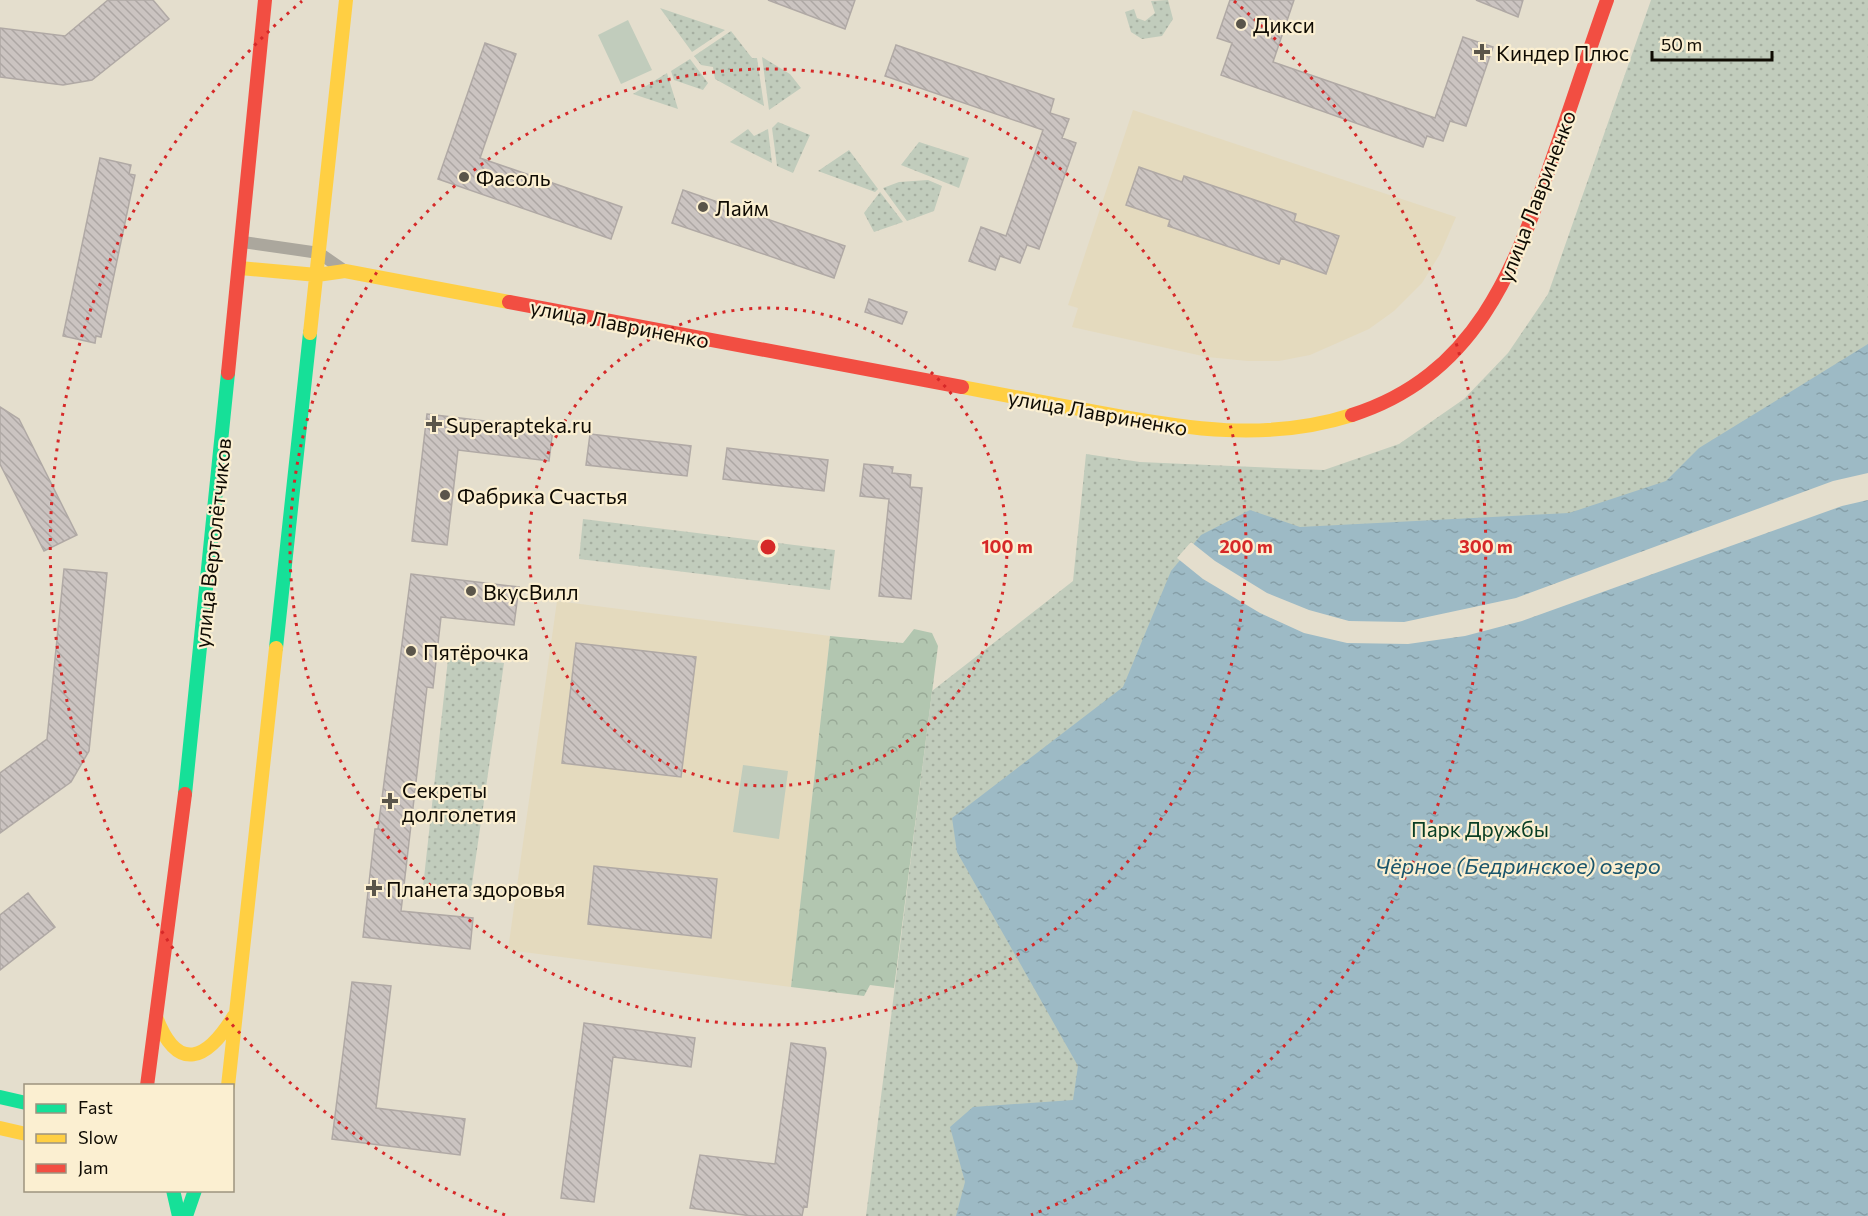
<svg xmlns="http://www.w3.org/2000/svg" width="1868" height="1216" font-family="Commissioner,sans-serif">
<defs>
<pattern id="forest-crowns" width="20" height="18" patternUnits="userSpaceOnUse" patternTransform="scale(1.5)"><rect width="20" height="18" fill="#b2c6b0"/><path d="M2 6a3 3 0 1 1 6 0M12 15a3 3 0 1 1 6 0" fill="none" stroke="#98a996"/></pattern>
<pattern id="park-dots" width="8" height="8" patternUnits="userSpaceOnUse" patternTransform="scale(1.5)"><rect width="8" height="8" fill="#c1ccbc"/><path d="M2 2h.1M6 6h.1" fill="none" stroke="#a5aea0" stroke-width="1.8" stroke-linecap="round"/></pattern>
<pattern id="water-ripples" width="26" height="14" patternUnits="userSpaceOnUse" patternTransform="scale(1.5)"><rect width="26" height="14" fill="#9dbac5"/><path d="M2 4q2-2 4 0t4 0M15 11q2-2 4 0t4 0" fill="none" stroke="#869fa8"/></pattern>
<pattern id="building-back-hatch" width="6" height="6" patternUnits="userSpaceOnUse" patternTransform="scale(1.5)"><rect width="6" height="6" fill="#cbc4c1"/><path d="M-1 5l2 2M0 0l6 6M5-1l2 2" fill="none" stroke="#ada7a4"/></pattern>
</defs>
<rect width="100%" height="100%" fill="#e4decd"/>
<path fill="#e4dabe" d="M1133,110l323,107 -16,37 -18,29 -28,28 -25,18 -59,26 -31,6h-31l-41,-4 -135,-30 6,-19 -10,-3z
M557,601l273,35 -39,351 -283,-37z"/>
<path fill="#c1ccbc" d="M628,20l24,50 -31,14 -23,-49z
M743,765l45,6 -9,68 -46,-7z"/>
<path fill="url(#forest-crowns)" d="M914,629l18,4 6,13 -44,342 -24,-3 -6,11 -73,-9 39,-351 73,7z"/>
<path fill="url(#park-dots)" d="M1168,0l5,19 -11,17 -20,3 -11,-7 -6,-20 9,-3 3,9 8,3 10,-8 -4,-12z
M1651,0h217v1216h-1002l66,-525 141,-110 13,-127 54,8 184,8 75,-26 65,-45 44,-46 40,-59z
M660,8l65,22 -33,22z
M731,31l21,27h5l7,48 -49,-27 -2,-12 -12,-2 -7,-9z
M762,57l28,17 11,14 -32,22z
M690,59l18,24 -5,7 -29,-10 -3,-9z
M667,73l11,36 -45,-15z
M778,122l32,13 -17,38 -16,-7 -5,-38z
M748,129l6,7 14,-7 4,34 -42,-21z
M919,142l50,16 -10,30 -58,-23z
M849,150l29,39 -3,3 -57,-21z
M928,180l14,6 -8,25 -27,10 -24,-33 16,-6z
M880,192l23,30 -29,10 -10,-19z
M583,519l252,31 -5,40 -251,-31z
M448,659l56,4 -33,228 -48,-4z"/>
<path fill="url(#water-ripples)" d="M1868,344v872h-912l9,-34 -15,-55 23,-20 100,-7 5,-34 -121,-214 -5,-34 171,-131 48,-116 30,-36 49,-25 50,17 269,-14 97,-32 33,-33z"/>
<path fill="#e4decd" d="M1868,473v27l-26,6 -320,115 -57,15 -57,8 -61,-1 -43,-10 -44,-20 -57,-34 -26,-21 14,-16 24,19 52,32 42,17 40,11 55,1 112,-24 317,-117z"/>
<path fill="url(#building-back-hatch)" stroke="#b0a9a5" stroke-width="1.5" d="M108,0h45l16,19 -77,61 -29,5 -63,-8v-49l65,8z
M768,0h87l-10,29z
M1230,0h64l-21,62 162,56 28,-81 30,10 -27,79 -16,-5 -7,20 -16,-5 -4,11 -202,-72 11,-32 -15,-5z
M1476,0h47l-5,17z
M485,43l31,11 -36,104 142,49 -11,32 -173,-60z
M896,45l158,54 -4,14 19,6 -7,19 14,5 -37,106 -12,-4 -7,18 -20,-7 -5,14 -26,-9 12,-34 25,9 37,-106 -158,-54z
M100,158l31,7 -2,9 6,1 -34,162 -5,-1 -1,7 -32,-7z
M1139,167l43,15 2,-6 112,38 -2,7 45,15 -13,38 -45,-16 -2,6 -111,-38 2,-6 -44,-15z
M683,190l162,56 -11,32 -162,-55z
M869,299l38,13 -5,12 -37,-12z
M0,407l19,12 58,116 -33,16 -44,-87z
M427,414l126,15 -4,32 -91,-11 -11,95 -35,-4z
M590,434l101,12 -4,30 -101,-11z
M727,448l101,12 -4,31 -101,-12z
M864,464l29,3 -1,6 19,2 -1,12 12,1 -11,111 -32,-3 10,-97 -29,-3z
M64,569l43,4 -18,178 -18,31 -71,51v-60l47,-34z
M411,574l108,13 -5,38 -73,-8 -8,71 -6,-1 -26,224 72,7 -3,31 -107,-12 12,-108h3z
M576,643l120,14 -15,120 -119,-14z
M594,866l123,13 -6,59 -123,-14z
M28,893l27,34 -55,43v-55z
M352,982l39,4 -15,122 89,11 -5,36 -128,-16z
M584,1023l111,15 -4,29 -78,-10 -19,145 -33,-4z
M791,1043l34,5 1,5 -19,154 -3,-1 -2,10h-50l-62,-8 10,-53 75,9z"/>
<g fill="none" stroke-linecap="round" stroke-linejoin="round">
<path stroke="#aba79d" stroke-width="12" d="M243,242l76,11 26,18"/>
<path stroke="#16e098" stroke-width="14" d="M276,648l34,-315
M185,794l43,-421
M0,1097l26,6
M173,1190l6,26
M186,1216l9,-26"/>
<path stroke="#ffcf43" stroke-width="14" d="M240,268l77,7 28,-4 164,31
M310,333l36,-333
M962,387c46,9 92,17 139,26 85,16 166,29 251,2
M156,1017c22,57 51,43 78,-1
M228,1086l48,-438
M0,1128l26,6"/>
<path stroke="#f24e42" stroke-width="14" d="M509,302l453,85
M228,373l37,-373
M1352,415c123,-39 162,-144 200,-255 19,-53 36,-107 55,-160
M147,1086l38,-292"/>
</g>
<g fill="none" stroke="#d62828" stroke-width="3" stroke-dasharray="3 6">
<circle cx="768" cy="547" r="239"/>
<circle cx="768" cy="547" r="478"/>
<path d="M505 1215A718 718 0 0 1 302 1M1234 1A718 718 0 0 1 1031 1215"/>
</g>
<g fill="#5a554a" stroke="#fbefd1" stroke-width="2">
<circle cx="1241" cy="24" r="6"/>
<path d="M1479 43h6v6h6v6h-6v6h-6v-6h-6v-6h6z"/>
<circle cx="464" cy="177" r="6"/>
<circle cx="703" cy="207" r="6"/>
<path d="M431 415h6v6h6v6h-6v6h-6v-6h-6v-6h6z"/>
<circle cx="445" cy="495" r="6"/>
<circle cx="471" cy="591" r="6"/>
<circle cx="411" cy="651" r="6"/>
<path d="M387 792h6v6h6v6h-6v6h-6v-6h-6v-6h6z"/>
<path d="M371 879h6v6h6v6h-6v6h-6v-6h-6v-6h6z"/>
</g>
<g text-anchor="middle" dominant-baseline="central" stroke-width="4.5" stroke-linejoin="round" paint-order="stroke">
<g font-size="21" fill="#0f0b03" stroke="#fbefd1" text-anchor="start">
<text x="1253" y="24">Дикси</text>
<text x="1496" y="52">Киндер Плюс</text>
<text x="476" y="177">Фасоль</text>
<text x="715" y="207">Лайм</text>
<text x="446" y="424">Superapteka.ru</text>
<text x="457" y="495">Фабрика Счастья</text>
<text x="483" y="591">ВкусВилл</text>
<text x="423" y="651">Пятёрочка</text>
<text x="402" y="789">Секреты<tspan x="402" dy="24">долголетия</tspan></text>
<text x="386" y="888">Планета здоровья</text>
</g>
<g font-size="21" fill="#0f0b03" stroke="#fbefd1">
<text transform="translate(1536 196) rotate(-69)">улица Лавриненко</text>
<text transform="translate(620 323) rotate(11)">улица Лавриненко</text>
<text transform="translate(1098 412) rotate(10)">улица Лавриненко</text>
<text transform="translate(212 543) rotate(-84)">улица Вертолётчиков</text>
</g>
<g font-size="21" fill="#083d24" stroke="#fbefd1">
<text x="1480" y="828">Парк Дружбы</text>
</g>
<g font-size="22" font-style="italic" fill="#1a556c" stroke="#fbefd1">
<text x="1518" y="865">Чёрное (Бедринское) озеро</text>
</g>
</g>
<circle cx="768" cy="547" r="9" fill="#d62828" stroke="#fbefd1" stroke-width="3"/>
<g font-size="18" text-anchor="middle" font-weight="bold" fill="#d62828" stroke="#fbefd1" stroke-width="4.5" stroke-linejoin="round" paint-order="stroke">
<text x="1007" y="553">100 m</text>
<text x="1246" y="553">200 m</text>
<text x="1486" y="553">300 m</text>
</g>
<rect x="24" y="1084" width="210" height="108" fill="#fbefd1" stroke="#9d947f" stroke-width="1.5"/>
<rect x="36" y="1104" width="30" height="9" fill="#16e098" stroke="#9d947f" stroke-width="1.5"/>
<text x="78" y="1114" font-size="18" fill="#0f0b03">Fast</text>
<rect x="36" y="1134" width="30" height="9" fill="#ffcf43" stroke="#9d947f" stroke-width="1.5"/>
<text x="78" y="1144" font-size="18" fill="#0f0b03">Slow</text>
<rect x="36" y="1164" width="30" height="9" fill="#f24e42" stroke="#9d947f" stroke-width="1.5"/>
<text x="78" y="1174" font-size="18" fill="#0f0b03">Jam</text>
<path d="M1652 51v9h120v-9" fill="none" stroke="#0f0b03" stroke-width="3"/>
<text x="1661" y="51" font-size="18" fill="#0f0b03" stroke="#fbefd1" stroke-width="4.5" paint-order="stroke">50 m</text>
</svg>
